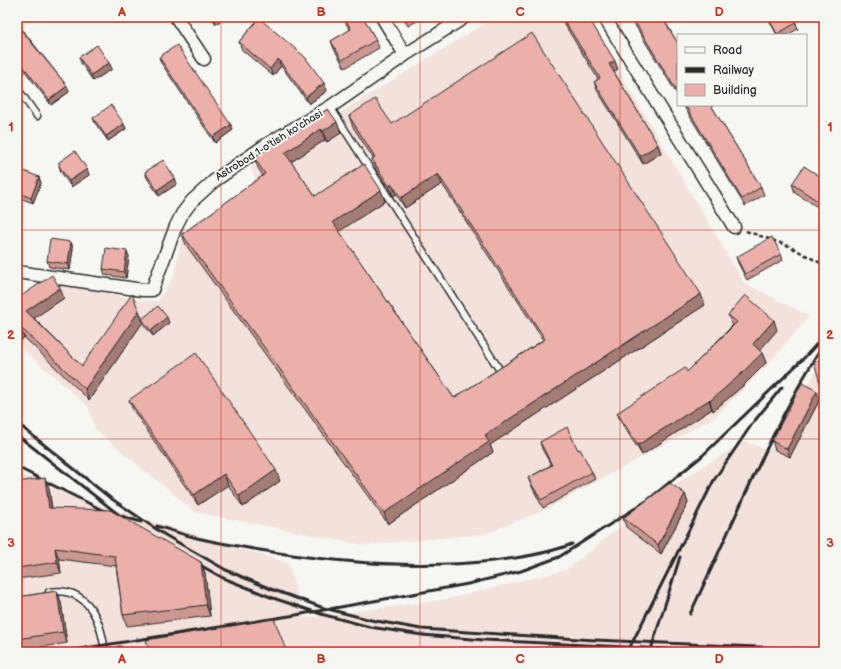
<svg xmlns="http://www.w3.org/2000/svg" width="841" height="669" font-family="'Balsamiq Sans',sans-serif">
<rect width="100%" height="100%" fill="#f6f6f2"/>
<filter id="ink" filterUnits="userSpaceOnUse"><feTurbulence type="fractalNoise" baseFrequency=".025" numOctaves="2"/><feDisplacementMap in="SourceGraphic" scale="8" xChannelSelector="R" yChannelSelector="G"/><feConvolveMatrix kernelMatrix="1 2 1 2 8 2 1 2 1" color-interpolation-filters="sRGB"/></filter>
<g filter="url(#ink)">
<path fill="#f3e1dc" d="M495,17h92l157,266 65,33 -39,46 -54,54 -167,92 -64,26 -122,11 -168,-33 -99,-82 -8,-24 -71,-62v-43l34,-21 85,20 22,1 17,-27 6,-34 77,-54 -7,-18z
M824,368v284h-807v-178l19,5 60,25 192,59 16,55 139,-18 123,-30 105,-83 73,-46 25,10 47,-80z"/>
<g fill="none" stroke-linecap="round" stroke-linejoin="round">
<defs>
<path id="lane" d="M17,88l20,28
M330,107l169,262
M49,592c39,-6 52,28 56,60"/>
<path id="street" d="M176,17l28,42
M382,17l23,38
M604,17l130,210
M17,272l126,18h9l24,-64 6,-12 10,-13 22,-20 52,-36 64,-38 75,-52 60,-38"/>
</defs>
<use href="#lane" stroke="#2b2b2b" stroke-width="9"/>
<use href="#street" stroke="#2b2b2b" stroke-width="15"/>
<path stroke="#2b2b2b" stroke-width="2.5" stroke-dasharray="4 3" stroke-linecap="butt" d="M746,231l43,15 35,19"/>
<use href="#lane" stroke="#f6f6f2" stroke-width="6"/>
<use href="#street" stroke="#f6f6f2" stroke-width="12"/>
<path stroke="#2b2b2b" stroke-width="3" d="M17,423l92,74 56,38 61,35 45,19 53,19 47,12 50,9 174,11 229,10
M17,435l106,83
M17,467l85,43 39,12
M157,526c13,4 27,9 40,12 21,5 42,8 63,12 77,13 155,19 233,11 26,-3 54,-7 79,-17
M193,561l30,17 50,20 48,16 49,13 52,8 62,5 243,12
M690,614c19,-40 37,-80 55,-119 24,-52 48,-103 79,-151
M652,646l28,-89
M630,647l84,-167 38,-56 30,-37
M60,652l236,-37 172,-31 53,-13 38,-14 89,-57 54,-44 102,-98 20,-22
M106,652l14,-5"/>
</g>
<path fill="#ca9791" stroke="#2b2b2b" d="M211,17h15l-10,7z
M342,17h21l13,23 3,8 -34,20 -11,-19 -3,-8 19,-11z
M402,17h22l-16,9z
M560,17h28l30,52 -4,3 44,73 3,8 -18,11 -46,-74 -3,-8 4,-3z
M630,17h47l-11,6 11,19h1v54z
M767,17h26l3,6 2,6 -11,6h-10l-8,-15z
M259,18l65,65 3,8 -18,13 -28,-38 -8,10 -31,-26 -3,-8z
M17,22l4,6 46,58 2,6 -18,13 -34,-44z
M79,57l30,6 3,6 -19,12 -12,-18z
M159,57l72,68 2,5 -18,13 -54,-80z
M683,105h28l50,82 3,8 -19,11z
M328,109l13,24 -14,9 -2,-2 -34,22 24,34 70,5 -46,30 115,167 89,-58 -101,-156 -37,24 -9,-14 -3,2 -17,-27 -4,-10 1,-1 -20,-31 -4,-11 43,8 313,181 -215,140 3,7 -105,72 -202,-279 -4,-11 81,-58 -5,-8 -4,-11z
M93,118l31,6 2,5 -18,12 -13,-18z
M59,166l28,3 2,6 -18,12 -10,-15z
M145,172l30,6 2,6 -18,12 -12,-18z
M17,174l22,3 2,6 -8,20 -16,-6z
M824,179v32l-29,-18 -3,-9z
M71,242l2,6 -3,22 -21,-3 -2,-6z
M781,254l2,6 -36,20 -9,-17 -2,-6z
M129,256l-3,22 -21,-3 -2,-6z
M64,298l-30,20 48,48 57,-55 3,8 27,4 -16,13 -9,-11 -1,-3 -54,78 -65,-63 -4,5 -3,-3v-40z
M728,315l49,15 -18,20 3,3 4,10 -21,21 -32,27 -1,-2 -70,46 -21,-33 -4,-9 70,-41 46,-47 -1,-1z
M820,399l-30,58 -15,-7 -3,-9z
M129,400l151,81 -37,26 -15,-22 -30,20 -65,-95z
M540,442l38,8 14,22 3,7 -52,29 -12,-23 -3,-7 23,-13 -9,-16z
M17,482l32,6 3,20 149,54 4,11 5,43 -83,10 -4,-11 -7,-49 -57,-7 2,14 -44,6z
M685,494l3,9 -27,51 -35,-27 -3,-9z
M57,591l4,11 6,41 -50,8v-54z"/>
<path fill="#a47b76" stroke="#2b2b2b" d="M216,17h10l-10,7 -2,-5z
M278,59l3,7 -8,10 -3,-7z
M615,61l3,8 -6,4 -3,-9z
M109,63l3,6 -19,12 -2,-6z
M324,83l3,8 -18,13 -3,-7z
M67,86l2,6 -18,13 -2,-5z
M337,122l4,11 -14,9 -4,-11z
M124,124l2,5 -18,12 -2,-5z
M231,125l2,5 -18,13 -2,-6z
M321,129l4,11 -37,24 -3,-11z
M21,134l2,6 -6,6v-8z
M658,145l3,8 -18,11 -3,-8z
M87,169l2,6 -18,12 -2,-6z
M438,174l4,10 -37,24 -4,-10z
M39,177l2,6 -8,20 -2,-5z
M175,178l2,6 -18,12 -2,-6z
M392,184l4,10 -3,2 -4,-10z
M381,190l4,11 -48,32 -4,-11z
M17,232l2,6 -2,18z
M71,242l2,6 -3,22 -2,-6z
M127,251l2,5 -3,22 -2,-6z
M60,288l4,10 -34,23 -4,-10z
M701,294l4,11 -215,140 3,7 -105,72 -4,-11 101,-78z
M139,311l4,10 -1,-2 1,3 -54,78 -4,-11z
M167,317l2,6 -16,13 -2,-5z
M774,320l3,10 -20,24 -4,-10z
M20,327l4,10 -4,5 -3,-7v-5z
M762,353l4,10 -21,21 -32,27 -3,-10z
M817,391l3,8 -30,58 -3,-8z
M709,400l3,9 -70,46 -4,-10z
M276,470l4,11 -37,26 -4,-11z
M224,474l4,11 -30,20 -4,-10z
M45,478l4,10 4,31 -4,-11z
M685,494l3,9 -27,51 -3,-9z
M55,548l4,11 2,14 -4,-11z
M201,562l4,11 5,43 -4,-11z
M57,591l4,11 6,41 -4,-11z"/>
<path fill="#ebb0a9" stroke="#2b2b2b" d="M344,17h19l13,23 -34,20 -11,-19 20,-12z
M404,17h8l-6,4z
M562,17h26l27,44 -6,3 49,81 -18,11 -46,-74 6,-4z
M632,17h30l15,25h1v51z
M768,17h25l3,6 -19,11z
M259,18l46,39 19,26 -18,14 -28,-38 -8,10 -31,-27z
M17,22l2,3 -1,1 49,60 -18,14 -32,-42z
M532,33l169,261 -216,141 4,7 -105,71 -202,-279 83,-60 -11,-17 74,-48 9,13 -14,9 -2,-2 -36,24 30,43 49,-32 17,26 -48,32 121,176 91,-59 -107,-165 -37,24 -9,-14 -3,2 -17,-27 3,-2 -26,-41 26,-17 17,25z
M97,45l12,18 -18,12 -12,-18z
M177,45l54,80 -18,12 -54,-80z
M111,105l13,19 -18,12 -13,-18z
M685,105h26l50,82 -19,12z
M17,129l4,5 -4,4z
M75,151l12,18 -18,12 -10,-15v-4z
M163,160l12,18 -18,12 -12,-18z
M804,166l20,13v26l-32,-21z
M19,169l20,8 -8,21 -14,-6v-18z
M772,237l9,17 -36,20 -9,-17z
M50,239l21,3 -3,22 -21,-3z
M106,248l21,3 -3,21 -21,-3z
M52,275l8,13 -34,23 56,55 50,-72 7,17 -54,78 -65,-62 -3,3v-31z
M745,295l29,25 -21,24 9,9 -21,21 -31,27 -1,-1 -71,45 -21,-32 68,-45 2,4 50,-50 -9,-7z
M158,306l9,11 -16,14 -9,-12z
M196,353l80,117 -37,26 -15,-22 -30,21 -65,-95z
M824,359v38l-10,-35z
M802,383l15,8 -30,58 -15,-8z
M567,427l11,23 2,-1 12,23 -51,28 -13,-22 24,-13 -12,-23z
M45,478l4,30 61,2 91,52 5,43 -83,10 -8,-59 -60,-8 2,14 -40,6v-86z
M670,483l15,11 -27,51 -35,-27z
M57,591l6,41 -46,7v-42z
M274,619l13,33h-137l-4,-12z"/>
</g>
<path fill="none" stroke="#c8321e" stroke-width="1" stroke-opacity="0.55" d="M221,17v635M420,17v635M620,17v635M17,230h807M17,439h807"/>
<g text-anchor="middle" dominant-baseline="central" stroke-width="4" stroke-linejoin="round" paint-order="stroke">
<g font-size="11" fill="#2b2b2b" stroke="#f6f6f2">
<text transform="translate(269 145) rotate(-32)">Astrobod 1-o'tish ko'chasi</text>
</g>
</g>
<rect width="841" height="669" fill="none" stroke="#f6f6f2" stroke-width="44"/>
<rect x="677" y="34" width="130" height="72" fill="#f6f6f2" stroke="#a5a5a2"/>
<rect x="685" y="47" width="20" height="6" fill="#f6f6f2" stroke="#a5a5a2"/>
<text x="713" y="54" font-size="12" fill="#2b2b2b">Road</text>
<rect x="685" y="67" width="20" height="6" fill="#2b2b2b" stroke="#a5a5a2"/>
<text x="713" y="74" font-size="12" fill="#2b2b2b">Railway</text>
<rect x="685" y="84" width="20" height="12" fill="#ebb0a9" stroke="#a5a5a2"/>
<text x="713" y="94" font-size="12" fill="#2b2b2b">Building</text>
<rect x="22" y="22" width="797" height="625" fill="none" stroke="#c8321e" stroke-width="1.5"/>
<g font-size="13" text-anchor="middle" font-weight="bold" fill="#c8321e">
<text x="122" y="16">A</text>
<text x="321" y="16">B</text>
<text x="520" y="16">C</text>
<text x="719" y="16">D</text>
<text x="11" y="131">1</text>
<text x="830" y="131">1</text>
<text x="11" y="339">2</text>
<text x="830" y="339">2</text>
<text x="11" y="547">3</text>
<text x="830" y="547">3</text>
<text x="122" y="663">A</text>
<text x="321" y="663">B</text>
<text x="520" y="663">C</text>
<text x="719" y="663">D</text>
</g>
</svg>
